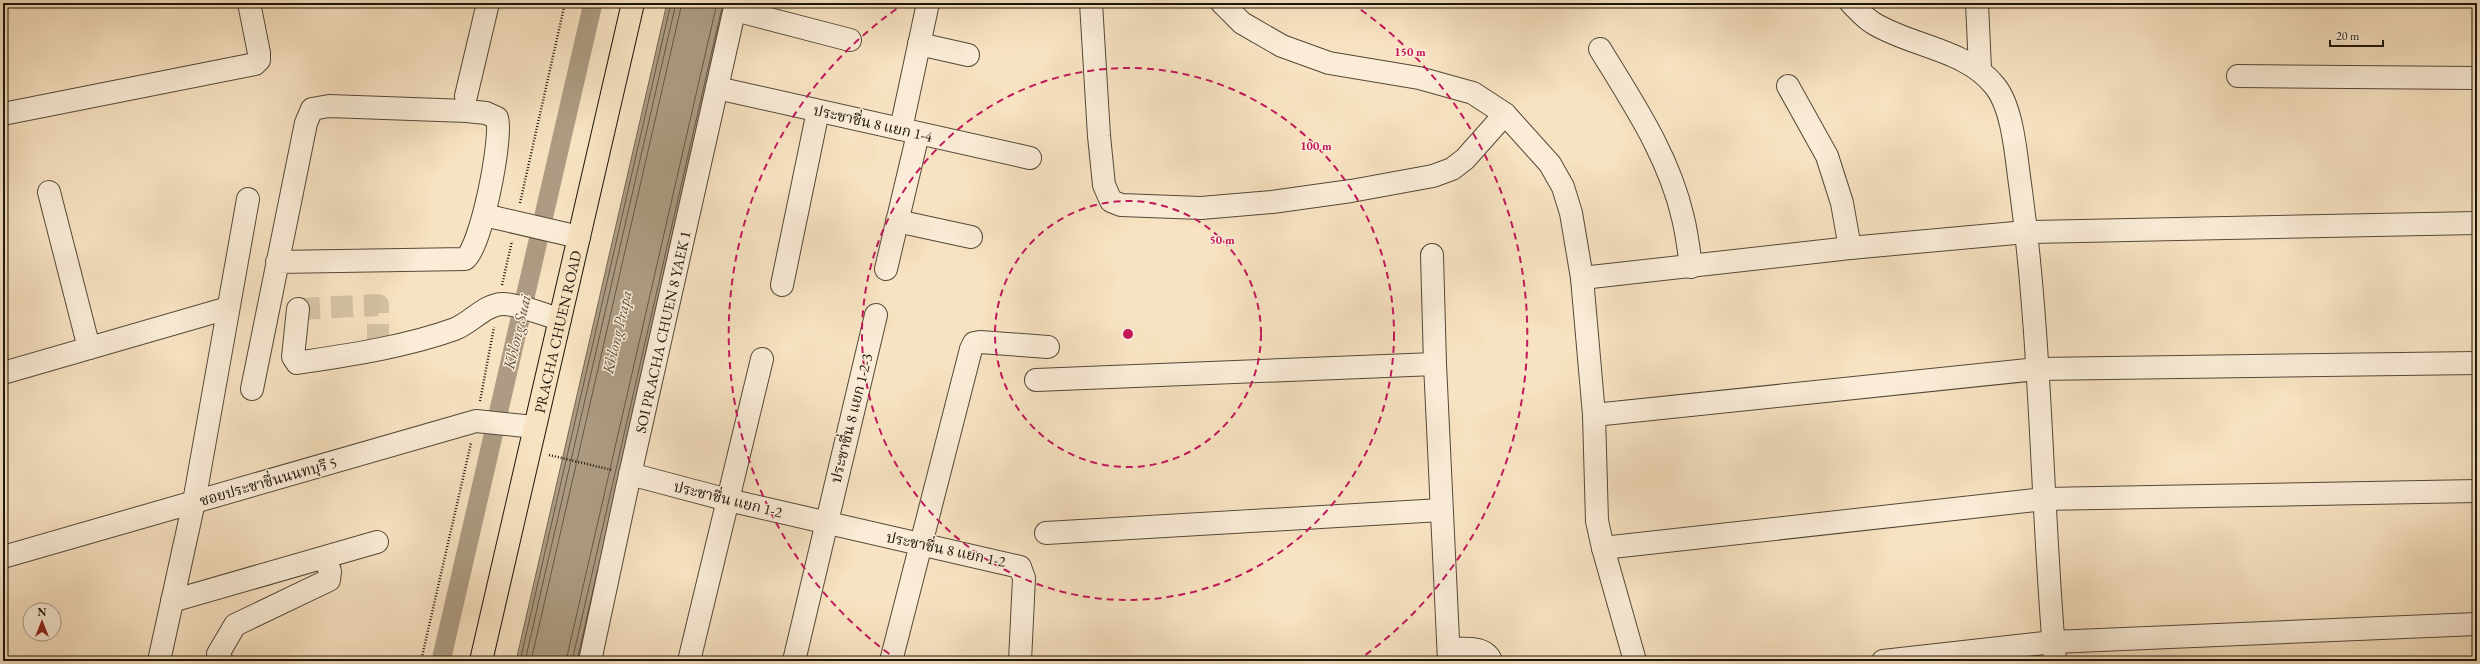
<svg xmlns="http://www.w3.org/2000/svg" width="2480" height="664" font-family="'EB Garamond','Noto Serif Thai',serif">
<rect width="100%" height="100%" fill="#f7e2c1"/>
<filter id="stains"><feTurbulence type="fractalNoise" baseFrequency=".005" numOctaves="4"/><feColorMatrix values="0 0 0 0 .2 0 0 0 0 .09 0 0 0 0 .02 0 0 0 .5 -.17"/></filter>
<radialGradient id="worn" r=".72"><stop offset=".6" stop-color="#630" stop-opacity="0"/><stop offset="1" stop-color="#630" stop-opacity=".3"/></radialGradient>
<path fill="#ad9c83" stroke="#736653" d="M667,3h65l-152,658h-64z"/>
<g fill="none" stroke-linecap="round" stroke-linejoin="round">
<path stroke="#655847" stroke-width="1" d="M520,661l151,-658
M525,661l151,-658
M531,661l151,-658
M566,661l151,-658
M572,661l151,-658
M577,661l21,-93"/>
<path stroke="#ad9c83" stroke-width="19" d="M441,661l152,-658"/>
<path stroke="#d6c3a6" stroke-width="22" stroke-dasharray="22 11" stroke-linecap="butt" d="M298,309l80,-4v43"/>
<defs>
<g id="minor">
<path d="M1091,3l8,133 5,49 7,16 10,4 80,3 71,-6 79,-11 82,-15 19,-7 13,-10 40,-45"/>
<path d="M1222,3l20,20 40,23 47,17 90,15 54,15 32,21 45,50 13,23 8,26 11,65 12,137 3,106 6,27 32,113"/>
<path d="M1851,3c7,7 14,15 22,20 39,24 93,26 122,63 18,22 21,70 25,98 22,158 21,318 35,477"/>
<path d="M1977,3l3,66"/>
<path d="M735,10l115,30"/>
<path d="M919,44l49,11"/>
<path d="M1600,49c33,54 69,107 83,169 4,16 6,33 8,49"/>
<path d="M2238,76l239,2"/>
<path d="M1788,86l39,70 15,47 8,45"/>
<path d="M717,88l313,70"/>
<path d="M466,96l22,-93"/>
<path d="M3,114l252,-50 4,-4v-7l-10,-50"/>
<path d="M901,129l27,-126"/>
<path d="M49,192l40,156"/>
<path d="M484,215l95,22"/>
<path d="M897,221l74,16"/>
<path d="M1432,255l3,109 14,297"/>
<path d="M886,269l32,-135"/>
<path d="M1582,278l268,-30 176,-16 451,-9"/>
<path d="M782,285l36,-174"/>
<path d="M298,309l-5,48 4,6c52,-8 108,-16 158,-34 16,-6 30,-25 48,-25 16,0 41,11 57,15"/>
<path d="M3,373l225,-65"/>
<path d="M1036,380l399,-16"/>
<path d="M252,389l54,-266 6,-14 17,-3 138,5 19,2 11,5c6,19 -16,130 -32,141l-188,3"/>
<path d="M1594,415l443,-46 440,-6"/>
<path d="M630,474l98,26 292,67 4,11 -4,83"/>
<path d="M1046,533l395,-23"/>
<path d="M1603,548l441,-49 433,-8"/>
<path d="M3,557l473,-136 58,6"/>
<path d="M172,601l205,-59"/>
<path d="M1449,649c14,0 36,-4 42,12"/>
<path d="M159,661l35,-159 54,-303"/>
<path d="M222,661l-4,-7 17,-29 94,-45 1,-9 -6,-13"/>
<path id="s1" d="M590,661l37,-173 109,-485"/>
<path d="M689,661l73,-302"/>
<path d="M794,661l82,-346"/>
<path d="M891,661l80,-312 3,-6 6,-1 68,5"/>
<path d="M1883,661l170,-19 424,-18"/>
</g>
<g id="major">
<path id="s2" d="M481,661l152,-658"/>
</g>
</defs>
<use href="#minor" stroke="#544838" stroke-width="24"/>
<use href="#major" stroke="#1d150b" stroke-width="24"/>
<path stroke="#1d150b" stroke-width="2.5" stroke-dasharray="1 2" stroke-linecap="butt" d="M520,203l45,-200
M502,285l10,-44
M480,401l14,-74
M549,455l63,15
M421,661l50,-218"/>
<use href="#minor" stroke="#faecd7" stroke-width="22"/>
<use href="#major" stroke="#f7e2c1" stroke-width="22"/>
</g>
<g fill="none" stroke="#c2185b" stroke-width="2" stroke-dasharray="7 5">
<circle cx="1128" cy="334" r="133"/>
<circle cx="1128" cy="334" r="266"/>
<path d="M899 661A399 399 0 0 1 905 3M1351 3A399 399 0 0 1 1357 661"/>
</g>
<g text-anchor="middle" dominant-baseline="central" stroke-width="3" stroke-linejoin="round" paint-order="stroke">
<g font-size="15" fill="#1d150b" stroke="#faecd7">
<text transform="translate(873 123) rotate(13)">ประชาชื่น 8 แยก 1-4</text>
<text stroke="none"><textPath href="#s2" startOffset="338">PRACHA CHUEN ROAD</textPath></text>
<text stroke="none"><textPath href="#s1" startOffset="337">SOI PRACHA CHUEN 8 YAEK 1</textPath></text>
<text transform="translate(851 418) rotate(-76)">ประชาชื่น 8 แยก 1-2-3</text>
<text transform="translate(268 481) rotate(-16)">ซอยประชาชื่นนนทบุรี 5</text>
<text transform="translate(728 499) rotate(14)">ประชาชื่น แยก 1-2</text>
<text transform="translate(946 549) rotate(12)">ประชาชื่น 8 แยก 1-2</text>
</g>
<g font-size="16" font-style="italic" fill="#5e5241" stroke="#faecd7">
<text transform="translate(517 332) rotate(-77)">Khlong Suai</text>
<text transform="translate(617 332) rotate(-77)">Khlong Prapa</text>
</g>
</g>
<circle cx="1128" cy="334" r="6" fill="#c2185b" stroke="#faecd7" stroke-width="2"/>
<g font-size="12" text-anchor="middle" font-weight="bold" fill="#c2185b" stroke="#faecd7" stroke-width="3" stroke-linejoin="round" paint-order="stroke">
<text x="1410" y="56">150 m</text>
<text x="1316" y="150">100 m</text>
<text x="1222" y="244">50 m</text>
</g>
<rect width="2480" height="664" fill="none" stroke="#f7e2c1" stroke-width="16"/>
<rect x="4" y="4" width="2472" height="656" fill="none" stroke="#1d150b" stroke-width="2"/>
<rect x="8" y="8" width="2464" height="648" fill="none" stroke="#1d150b"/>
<g transform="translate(42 622)"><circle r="19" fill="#faecd7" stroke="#a29685"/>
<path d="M0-3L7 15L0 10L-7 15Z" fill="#8f2418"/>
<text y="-6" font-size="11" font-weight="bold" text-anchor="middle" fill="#1d150b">N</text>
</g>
<path d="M2330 40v6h53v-6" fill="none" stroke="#1d150b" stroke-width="2"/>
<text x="2336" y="40" font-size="12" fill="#1d150b" stroke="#faecd7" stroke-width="3" paint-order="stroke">20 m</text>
<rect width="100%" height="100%" filter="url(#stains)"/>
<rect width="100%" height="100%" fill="url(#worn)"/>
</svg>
